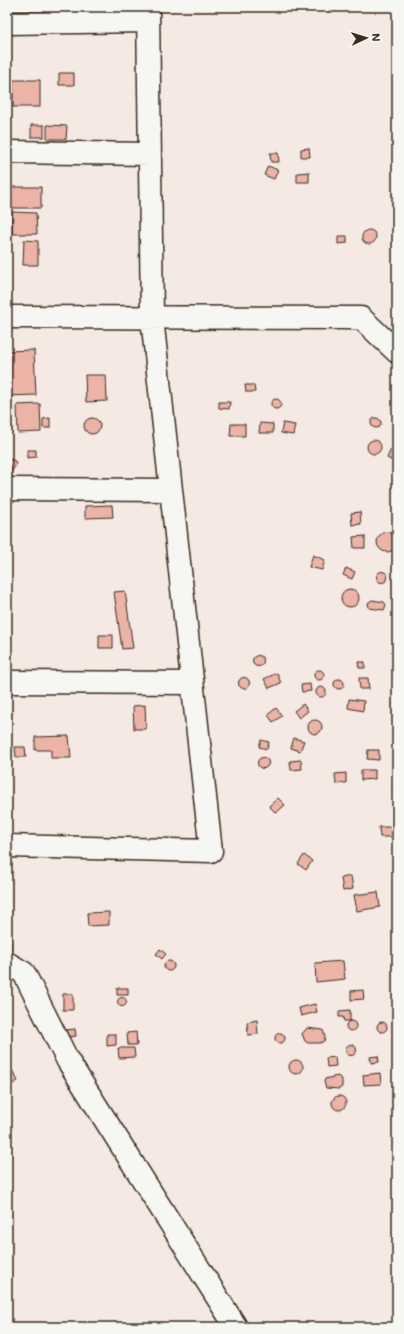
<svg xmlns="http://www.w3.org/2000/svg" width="404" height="1334" font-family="Mali,sans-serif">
<rect width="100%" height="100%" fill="#f4e9e3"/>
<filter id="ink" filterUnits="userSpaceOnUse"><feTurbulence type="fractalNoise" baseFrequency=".025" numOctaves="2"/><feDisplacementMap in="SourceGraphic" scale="8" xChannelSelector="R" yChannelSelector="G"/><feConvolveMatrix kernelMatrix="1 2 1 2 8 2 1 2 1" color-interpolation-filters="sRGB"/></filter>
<g filter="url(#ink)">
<path fill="#ecb3a7" stroke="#3b2a1e" d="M59,73h15v12h-15z
M7,80h2v39h-2z
M13,80h27v27h-27z
M31,125h13v12h-13z
M47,125l20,1 -1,13h-19z
M309,148l1,9h-9v-8z
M270,153h8l1,9h-8z
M268,166l10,4 -4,9 -10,-4z
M309,172v10h-12v-9z
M9,187h32v21h-32z
M12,212l24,1 1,21h-25z
M362 237a7 7 0 1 1 14 0a7 7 0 1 1-14 0Z
M338,236h9v7l-9,1z
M24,240l14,1v24h-15z
M34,350l2,45 -29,1v-45z
M85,375h21l1,26 -21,1z
M245,385h9l1,7h-9z
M271 404a5 5 0 1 1 10 0a5 5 0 1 1-10 0Z
M219,402h11l-1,7 -10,-1z
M40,404l1,28 -23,1 -1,-28z
M50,418v10h-7v-9z
M371 423a5 5 0 1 1 10 0a5 5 0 1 1-10 0Z
M84 426a8 8 0 1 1 16 0a8 8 0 1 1-16 0Z
M260,423l13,1v9h-14z
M283,423l12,2 -2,10 -12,-2z
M231,424h14v12h-15z
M367 447a7 7 0 1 1 14 0a7 7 0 1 1-14 0Z
M391,449l6,3v11l-10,-5z
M27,450h9v7l-9,1z
M7,458l8,3 1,4 -5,7h-4z
M112,505l1,12 -28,1v-12z
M360,512l1,12 -9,1 -1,-12z
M377 542a10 10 0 1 1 20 0a10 10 0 1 1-20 0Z
M365,536v12h-11l-1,-11z
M313,555l12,5 -3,10 -13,-3z
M346,568l9,4 -3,7 -9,-4z
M376.5 577a5.5 5.5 0 1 1 11 0a5.5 5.5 0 1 1-11 0Z
M341 598a9 9 0 1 1 18 0a9 9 0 1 1-18 0Z
M125,591l8,57 -11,1 -8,-57z
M372,600l12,2 2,3 -2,5 -15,-2 -1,-5z
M99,635h14v13h-14z
M252.5 661a5.5 5.5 0 1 1 11 0a5.5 5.5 0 1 1-11 0Z
M358,662h7v6h-6z
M314 675a5 5 0 1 1 10 0a5 5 0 1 1-10 0Z
M277,673l4,10 -12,5 -5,-9z
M238.5 683a5.5 5.5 0 1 1 11 0a5.5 5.5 0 1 1-11 0Z
M359,678h9l1,11h-9z
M334 684a5 5 0 1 1 10 0a5 5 0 1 1-10 0Z
M310,684l1,7 -9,1 -1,-7z
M316 692a5 5 0 1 1 10 0a5 5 0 1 1-10 0Z
M349,699l15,2 -1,10 -15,-3z
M303,704l5,7 -9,7 -5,-7z
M145,705l1,24h-12l-1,-23z
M276,708l6,8 -9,6 -5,-7z
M308 727a7 7 0 1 1 14 0a7 7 0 1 1-14 0Z
M69,736l2,22h-20v-8h-16v-13z
M294,738l10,3 -4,10 -9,-3z
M261,740l8,2 -2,7 -8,-2z
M15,747h10l1,10h-10z
M7,750h5v8l-5,1z
M368,750h11v10l-12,-1z
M257.5 763a5.5 5.5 0 1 1 11 0a5.5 5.5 0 1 1-11 0Z
M301,760l1,9 -11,1 -1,-9z
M361,770h14v9l-14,1z
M346,773v10l-10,1 -1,-10z
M278,798l7,7 -9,8 -7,-7z
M379,827h13l1,10h-13z
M304,855l8,6 -6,9 -8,-6z
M351,876l2,13 -10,2 -2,-13z
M378,892l2,15 -23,4 -3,-16z
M109,912v13l-21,1 -1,-13z
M7,930h3l1,20h-4z
M160,949l6,5 -4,5 -6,-5z
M343,961l2,18 -29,3 -1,-19z
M164 966a5 5 0 1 1 10 0a5 5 0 1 1-10 0Z
M117,988h11v7h-11z
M363,990l1,9 -13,1v-9z
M63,994h10v16h-10z
M117.5 1002a4.5 4.5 0 1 1 9 0a4.5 4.5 0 1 1-9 0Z
M315,1004l2,8 -16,4 -2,-8z
M350,1010v11h-6l-1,-4h-4v-6z
M257,1020l1,14 -10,1 -1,-13z
M346 1026a5 5 0 1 1 10 0a5 5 0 1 1-10 0Z
M377 1027a5 5 0 1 1 10 0a5 5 0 1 1-10 0Z
M307,1028l16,2 2,7 -1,4 -4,2h-12l-3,-2 -3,-7z
M75,1029l1,7 -9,1 -1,-7z
M136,1032l1,13h-9l-1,-12z
M275 1038a5 5 0 1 1 10 0a5 5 0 1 1-10 0Z
M107,1034h9v11l-9,1z
M345.5 1050a5.5 5.5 0 1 1 11 0a5.5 5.5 0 1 1-11 0Z
M118,1048h16l1,9 -16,1z
M378,1056l1,6 -8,1 -1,-6z
M335,1057l1,9 -9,1 -1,-9z
M289 1067a7 7 0 1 1 14 0a7 7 0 1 1-14 0Z
M7,1061l11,20 -11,6z
M380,1073l1,11 -17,1 -1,-10z
M338,1076l4,4v7l-3,2 -13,-1 -2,-6 1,-3z
M332 1103a7 7 0 1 1 14 0a7 7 0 1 1-14 0Z"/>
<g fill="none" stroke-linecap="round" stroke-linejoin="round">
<defs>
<path id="street" d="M7,23l141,-2
M7,152l143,2
M7,317l354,1 36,34
M7,489l164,1
M7,682l185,1
M7,846l204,5 -59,-533 -4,-311
M7,963l17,10 44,88 168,266"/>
</defs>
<use href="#street" stroke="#3b2a1e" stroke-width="25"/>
<use href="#street" stroke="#f6f6f2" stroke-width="22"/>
</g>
</g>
<rect width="404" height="1334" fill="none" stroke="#f6f6f2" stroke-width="24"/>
<rect x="12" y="12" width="380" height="1310" fill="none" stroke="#3b2a1e" stroke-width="1.5" filter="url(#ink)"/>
<g transform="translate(366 38) rotate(86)" stroke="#f6f6f2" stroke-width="3" paint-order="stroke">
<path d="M0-3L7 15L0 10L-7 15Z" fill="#3b2a1e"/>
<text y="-6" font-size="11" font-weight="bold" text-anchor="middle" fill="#3b2a1e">N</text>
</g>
</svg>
